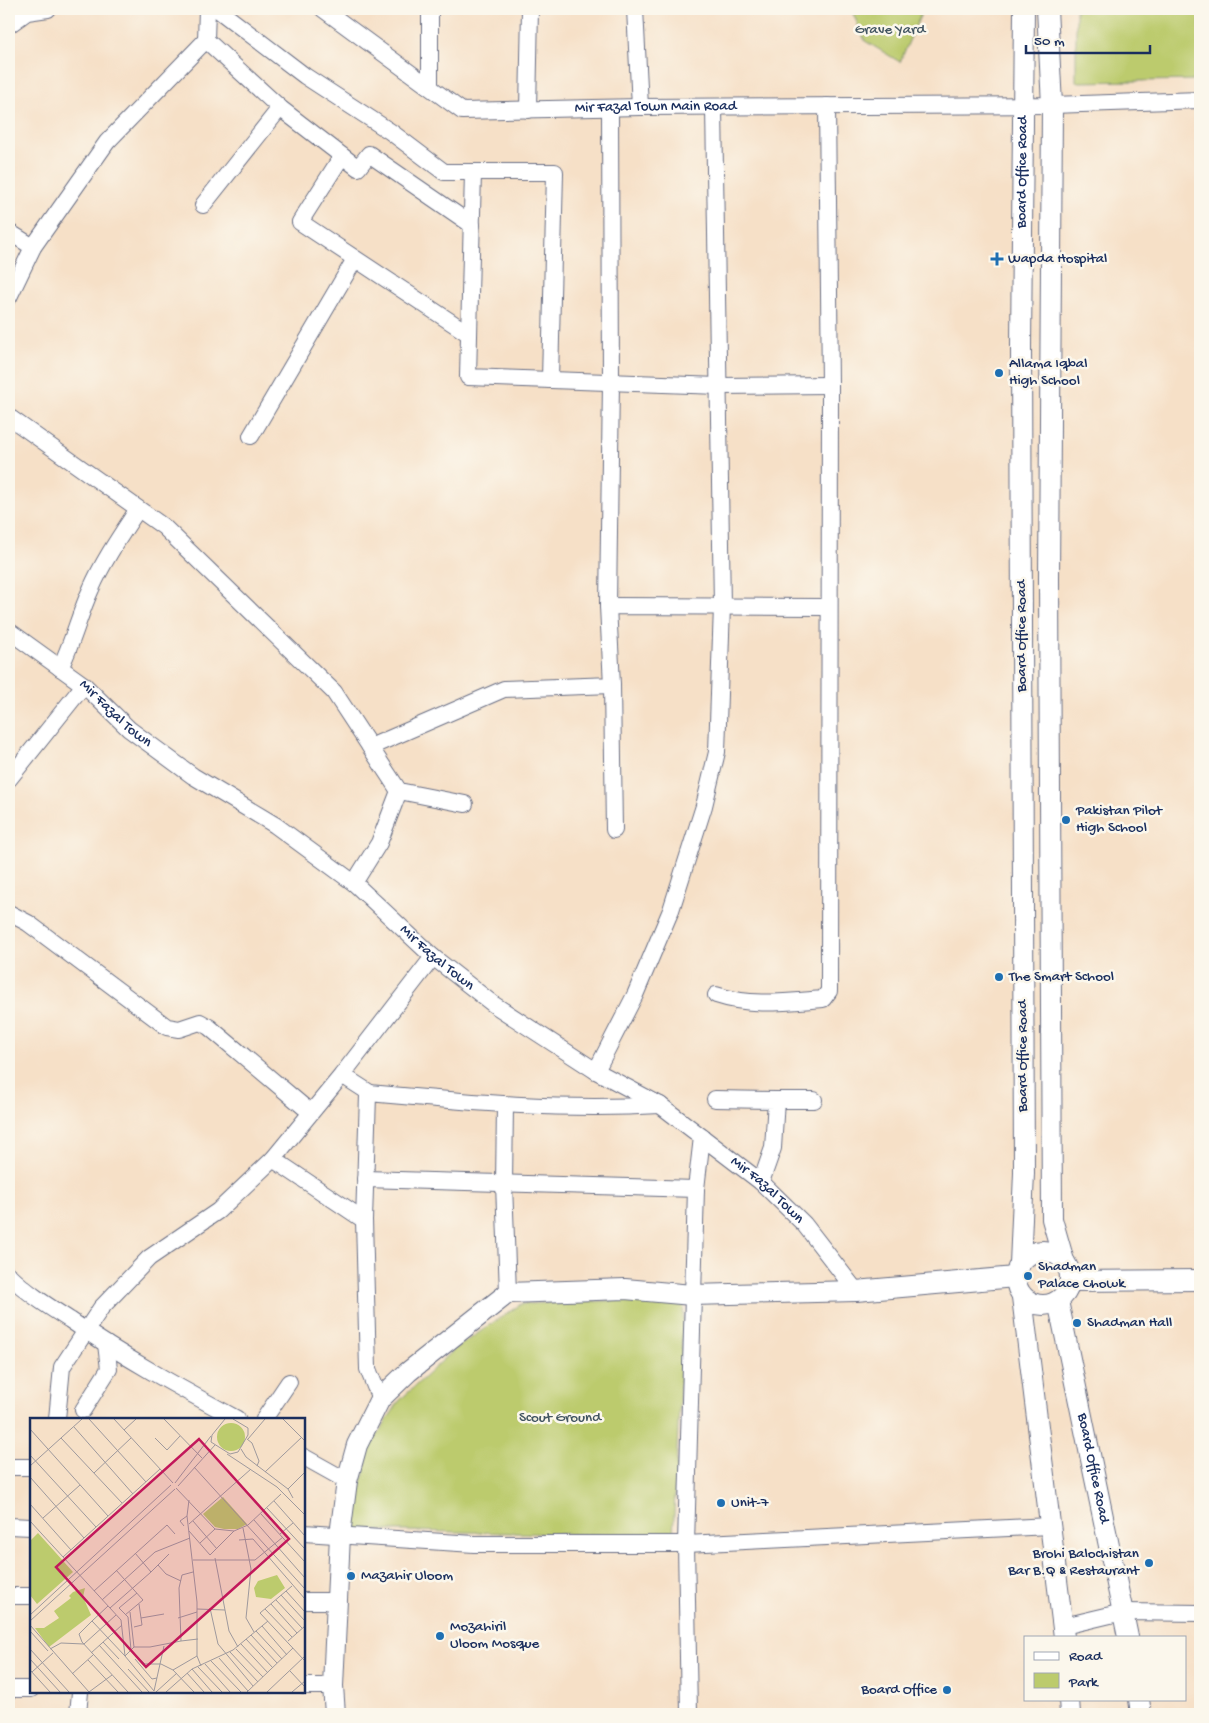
<svg xmlns="http://www.w3.org/2000/svg" width="1209" height="1723" font-family="'Gochi Hand',sans-serif">
<rect width="100%" height="100%" fill="#fbf7ec"/>
<filter id="ink" filterUnits="userSpaceOnUse"><feTurbulence type="fractalNoise" baseFrequency=".02" numOctaves="2"/><feDisplacementMap in="SourceGraphic" scale="10" xChannelSelector="R" yChannelSelector="G"/><feConvolveMatrix kernelMatrix="1 2 1 2 8 2 1 2 1" color-interpolation-filters="sRGB"/></filter>
<filter id="wash" filterUnits="userSpaceOnUse"><feTurbulence type="fractalNoise" baseFrequency=".0096" numOctaves="4" result="noise"/><feDisplacementMap in="SourceGraphic" scale="20" xChannelSelector="R" yChannelSelector="G"/><feGaussianBlur stdDeviation="1.12" result="paint"/><feColorMatrix in="noise" values="0 0 0 0 0 0 0 0 0 0 0 0 0 0 0 0 0 1.4 0 .05"/><feComposite in="paint" operator="in"/></filter>
<g filter="url(#wash)">
<rect width="100%" height="100%" fill="#f6e0c7"/>
<path fill="#bccb6d" stroke="#6c7d66" d="M851,9h72l-23,53 -35,-21z
M1076,9h124v71l-124,2z
M684,1298l-11,238 -322,-6 19,-84 30,-46 56,-52 65,-44z"/>
</g>
<g filter="url(#ink)">
<g fill="none" stroke-linecap="round" stroke-linejoin="round">
<defs>
<g id="minor">
<path d="M217,9l88,67 86,56 53,40h111l-5,208"/>
<path id="s1" d="M323,9l139,102 178,-4 412,-2 148,-5"/>
<path d="M430,9v77"/>
<path d="M635,9l5,98"/>
<path d="M9,25l18,-13 21,-3"/>
<path d="M206,40l74,68 78,60 11,-14 103,71"/>
<path d="M528,110l2,-101"/>
<path d="M342,156l-42,66 169,112"/>
<path d="M473,172l-5,205 251,9 111,-1"/>
<path d="M203,205l77,-97"/>
<path d="M9,232l24,15"/>
<path d="M9,297l24,-50 74,-105 99,-102 1,-31"/>
<path d="M9,417l155,110 170,165 65,99 -20,52 -25,40"/>
<path d="M251,436l104,-177"/>
<path d="M608,606l3,-224 -1,-273"/>
<path id="s2" d="M9,631l75,54 45,44 64,47 82,49 79,58 79,74 60,47 103,67 64,34 101,77 43,42 52,67"/>
<path d="M60,668c13,-26 19,-53 31,-79 12,-28 30,-54 47,-80"/>
<path d="M612,685l2,145"/>
<path d="M370,747l134,-58 108,-4 -4,-79 221,1"/>
<path d="M9,779l75,-94"/>
<path d="M399,791l66,13"/>
<path d="M9,913l19,10 139,104 12,2 21,-7 9,5 101,85"/>
<path d="M716,995c36,12 69,7 107,4l6,-8 1,-606 -3,-279"/>
<path d="M596,1071l39,-76 36,-85 33,-104 13,-54 5,-146 -8,-498"/>
<path d="M342,1075l28,18"/>
<path d="M715,1099l61,1 -3,48 -12,34"/>
<path d="M776,1100h38"/>
<path d="M505,1105l-1,79 4,109"/>
<path d="M273,1159l91,61"/>
<path d="M365,1179l331,10"/>
<path d="M9,1275c18,18 39,31 61,45 53,37 110,68 167,99"/>
<path d="M380,1399l-12,-30 -4,-149 4,-125 2,-2c97,9 193,18 290,12"/>
<path d="M83,1410l26,-41 -3,-25"/>
<path d="M57,1419l5,-52 39,-59 48,-50 69,-47 55,-52 69,-84 91,-118"/>
<path d="M264,1419l25,-37"/>
<path d="M304,1457l43,24"/>
<path d="M9,1467h22"/>
<path d="M9,1526l22,1"/>
<path d="M304,1533l170,11h212l363,-18"/>
<path d="M9,1596h22"/>
<path d="M304,1601h33"/>
<path d="M1064,1626l59,-14 77,1"/>
<path d="M304,1686h29"/>
<path d="M9,1689h22"/>
<path d="M78,1714l2,-22"/>
<path d="M689,1714l-3,-170 10,-355 6,-52"/>
</g>
<g id="tertiary">
<path d="M1047,9l5,96 -3,475 3,639 12,42"/>
<circle cx="1043" cy="1278" r="27"/>
<path id="s3" d="M1020,1264l4,-91 -3,-827 3,-337"/>
<path d="M1070,1281l130,-1"/>
<path d="M1022,1297l42,340"/>
<path id="s4" d="M1058,1301l70,336"/>
<path d="M1069,1699l1,15"/>
<path d="M1139,1699l2,15"/>
<path d="M335,1714l-2,-28 7,-151 7,-54 10,-36 23,-46 28,-27 100,-79 117,-4 67,6 164,-4 159,-14"/>
</g>
</defs>
<use href="#minor" stroke="#686d83" stroke-width="18"/>
<use href="#tertiary" stroke="#686d83" stroke-width="22"/>
<use href="#minor" stroke="#fff" stroke-width="16"/>
<use href="#tertiary" stroke="#fff" stroke-width="20"/>
</g>
</g>
<g fill="#1f6fb2" stroke="#fbf7ec" stroke-width="2">
<path d="M994.5 251.5h5v5h5v5h-5v5h-5v-5h-5v-5h5z"/>
<circle cx="999" cy="373" r="5"/>
<circle cx="1066" cy="820" r="5"/>
<circle cx="999" cy="977" r="5"/>
<circle cx="1028" cy="1276" r="5"/>
<circle cx="1077" cy="1323" r="5"/>
<circle cx="721" cy="1503" r="5"/>
<circle cx="1149" cy="1563" r="5"/>
<circle cx="351" cy="1576" r="5"/>
<circle cx="440" cy="1636" r="5"/>
<circle cx="947" cy="1690" r="5"/>
</g>
<g text-anchor="middle" dominant-baseline="central" stroke-width="5" stroke-linejoin="round" paint-order="stroke">
<g font-size="15" fill="#435662" stroke="#fbf7ec">
<text x="890" y="30">Grave Yard</text>
<text x="560" y="1418">Scout Ground</text>
</g>
<g font-size="15" fill="#1b2f5e" stroke="#fbf7ec">
<text stroke="none"><textPath href="#s1" startOffset="366">Mir Fazal Town Main Road</textPath></text>
<text stroke="none"><textPath href="#s3" startOffset="1092">Board Office Road</textPath></text>
<text transform="translate(1022 636) rotate(-90)">Board Office Road</text>
<text stroke="none"><textPath href="#s2" startOffset="135">Mir Fazal Town</textPath></text>
<text stroke="none"><textPath href="#s2" startOffset="540">Mir Fazal Town</textPath></text>
<text transform="translate(1023 1056) rotate(-90)">Board Office Road</text>
<text stroke="none"><textPath href="#s2" startOffset="945">Mir Fazal Town</textPath></text>
<text stroke="none"><textPath href="#s4" startOffset="171">Board Office Road</textPath></text>
</g>
<g font-size="15" fill="#1b2f5e" stroke="#fbf7ec" text-anchor="start">
<text x="1008" y="259">Wapda Hospital</text>
<text x="1009" y="364">Allama Iqbal<tspan x="1009" dy="17">High School</tspan></text>
<text x="1076" y="811">Pakistan Pilot<tspan x="1076" dy="17">High School</tspan></text>
<text x="1009" y="977">The Smart School</text>
<text x="1038" y="1267">Shadman<tspan x="1038" dy="17">Palace Chowk</tspan></text>
<text x="1087" y="1323">Shadman Hall</text>
<text x="731" y="1503">Unit-7</text>
<text x="1139" y="1554" text-anchor="end">Brohi Balochistan<tspan x="1139" dy="17">Bar B.Q &amp; Restaurant</tspan></text>
<text x="361" y="1576">Mazahir Uloom</text>
<text x="450" y="1627">Mozahiril<tspan x="450" dy="17">Uloom Mosque</tspan></text>
<text x="937" y="1690" text-anchor="end">Board Office</text>
</g>
</g>
<g transform="translate(30 1418)">
<rect width="275" height="275" fill="#f6e0c7"/>
<path d="M187 19a14 14 0 1 1 28 0a14 14 0 1 1-28 0ZM193,79l24,27 -9,5h-14l-9,-2 -12,-13zM8,115l35,39 -36,32 -7,-9v-54zM247,157l8,13 -14,11 -15,-2 -2,-9 4,-7zM55,170l-2,9 8,18 -42,32 -14,-19h9l15,-10 -5,-7 17,-13 -2,-2 4,-4z" fill="#bccb6d"/>
<path fill="none" stroke="#9e999d" stroke-width="1" d="M59,1l57,63M84,1l59,64M134,1l38,39M195,1l-13,16 -1,7 19,12 8,-2 10,-17v-7l-15,-9M253,1l22,22M44,9l59,67M0,11l78,87M94,12l12,-11M31,20l61,65M125,20l12,12 13,-14M217,21l5,4 7,18 -2,5M218,21l17,-20M211,31l5,8 42,32 5,9M197,36l50,33 28,28M0,37l66,72M0,48l52,-47M164,49l111,122M235,54l37,-35M64,55l37,-35M0,59l54,61M145,65l36,-47M148,68l37,-41M146,70l39,41 19,2 14,-6 33,-31M258,71l17,-17M159,82l-2,16 10,86v54l4,10M244,83l31,35M0,86l41,46M237,90l38,41M231,96l44,48M13,100l37,-33M224,102l51,58M0,103l91,99 4,36 29,35M163,103l24,28M159,106l62,-55M154,108l-4,-5 7,-5M213,110l8,41 -5,49 8,14M159,113l21,24 24,-24M250,116l13,-11M209,122l14,-1 52,60M170,125l15,-14M105,135l16,19 7,-7 8,9 15,7M33,139l97,-88M163,142h62l28,-23M128,147l11,-11M86,152l27,30 -18,15M262,168l-32,27 44,47M64,173l73,-66 8,9M256,173l19,21M107,175l-18,15 9,9 3,33 6,7 8,7h16l12,6 24,-14M251,177l24,26M72,182l53,-48 35,-14M246,182l26,28M241,186l26,29M80,190l41,-36M180,190l8,36 35,42M167,191l28,1 -10,-52M235,191l27,28M195,192l4,21 9,16M100,194l4,35M0,197l141,-130M111,200l23,-4M148,200l19,-6M0,203l145,-132M62,203l16,-15M0,207l59,67M232,208l25,29M104,209l8,-2 -3,-21M0,213l18,20M226,213l26,28M221,217l26,28M216,221l27,29M151,223l17,-2M258,223l17,-15M73,224l16,17M211,226l27,29M69,227l43,47M0,231l39,43M20,231l11,-6 23,1 32,-29M206,231l27,28M200,234l28,30M61,235l31,-28M189,240l29,33M0,241l30,33M105,241l17,20 5,-1M58,242l30,32M181,243l30,31M175,246l25,28M168,249l24,25M98,251l21,23M162,251l20,23M0,252l20,22M143,252l21,22M260,253l15,16M2,254l21,-19M157,255l17,19M42,256l21,-19M124,273l10,-45M59,274l23,-17M98,274l-46,-50 -3,-8 13,-13 33,35 9,-9h16l31,-6 -2,-53 3,-13 11,-3M126,274l21,-19M136,274l26,-23 41,-19 35,-29M217,274l46,-44M237,274l38,-36M262,274l13,-11"/>
<path fill="#c2185b" fill-opacity="0.15" stroke="#c2185b" stroke-width="2.5" d="M169,21l90,100 -143,128 -90,-100z"/>
<rect width="275" height="275" fill="none" stroke="#1b2f5e" stroke-width="2.5"/>
</g>
<rect width="1209" height="1723" fill="none" stroke="#fbf7ec" stroke-width="30"/>
<rect x="1024" y="1636" width="162" height="65" fill="#fbf7ec" stroke="#a1a7b3"/>
<rect x="1034" y="1652" width="25" height="8" fill="#ffffff" stroke="#a1a7b3"/>
<text x="1069" y="1660" font-size="15" fill="#1b2f5e">Road</text>
<rect x="1034" y="1673" width="25" height="15" fill="#bccb6d" stroke="#a1a7b3"/>
<text x="1069" y="1686" font-size="15" fill="#1b2f5e">Park</text>
<path d="M1026 45v8h124v-8" fill="none" stroke="#1b2f5e" stroke-width="2.5"/>
<text x="1034" y="45" font-size="15" fill="#1b2f5e" stroke="#fbf7ec" stroke-width="4" paint-order="stroke">50 m</text>
</svg>
